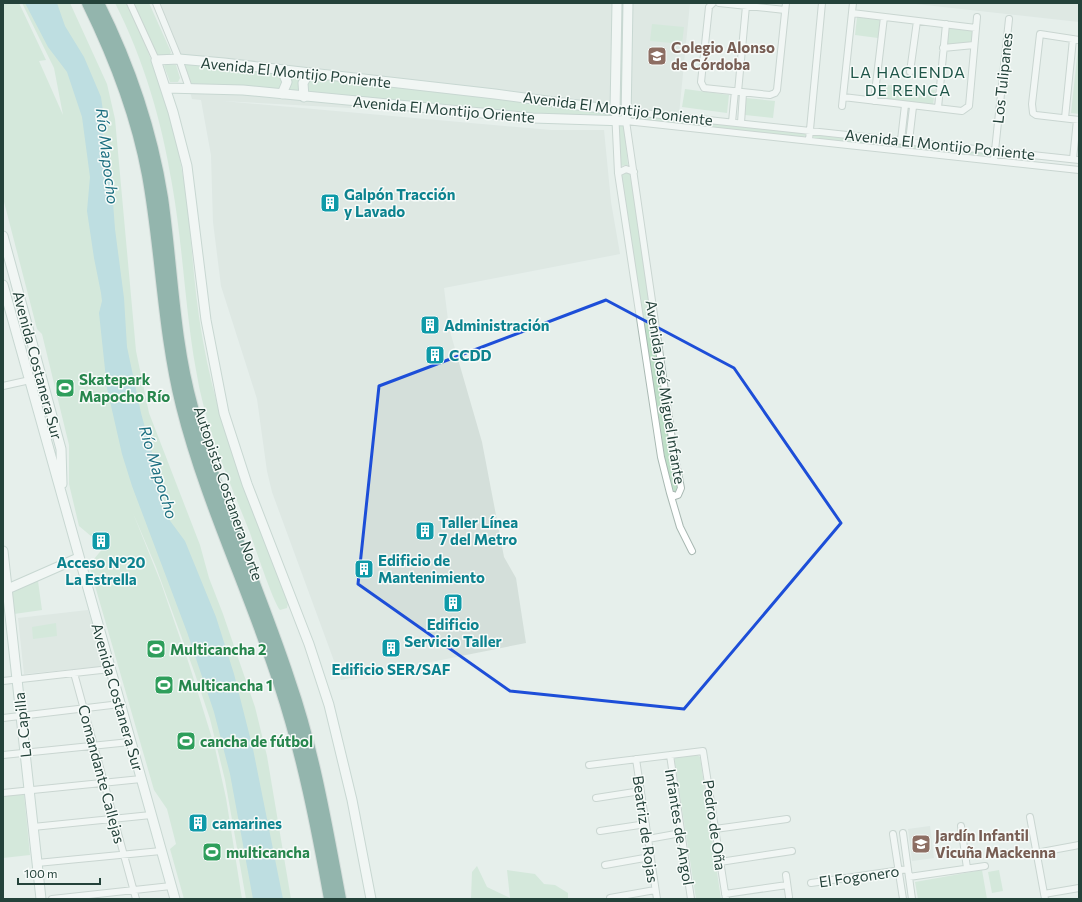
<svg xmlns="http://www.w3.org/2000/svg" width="1082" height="902" font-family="Commissioner,sans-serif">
<rect width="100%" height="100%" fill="#e6efeb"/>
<path fill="#d4dfda" d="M156,3h534l-11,111 -52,9 -405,-22 329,29h53l7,72 9,52 -176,34 5,40 33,114 22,115 12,21 10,65 -185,37 -69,-188 -5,-21 -10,-72 -36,-113 -8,-64 -2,-67 -10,-55 -9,-1 -12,-43z
M907,3h172v19z
M88,610l17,56 -81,8 -6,-56z
M930,826l4,32 -22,3 -4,-32z"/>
<path fill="#bfe0c8" d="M3,3h16l27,57 -7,1 24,54 -9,-47 -32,-65h48l37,81 8,35 21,232 13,62 51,132 9,33 14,36 32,93 12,49 24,143h-45l-21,-119 -15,-61 -15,-45 -39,-107 -23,-54 28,70 28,81 26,84 11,50 16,101h-58l-14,-50 6,-5 -9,-35 -13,-19 -65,-225 15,-18 -25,-21 -10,-42v-39l-27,-111 -5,-5 -34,-131z
M115,3h12c27,57 47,116 57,179 8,52 9,106 19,159 16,91 52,176 85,262l-1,5 -7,2c-7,-8 -25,-63 -30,-77 -21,-53 -45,-106 -54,-163 -11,-61 -13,-124 -24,-186 -10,-62 -28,-124 -57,-181z
M134,3h15l22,49 -2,4 -12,1z
M620,3h5l-2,101 -2,2h-2z
M857,17l23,3 -2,18 -23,-3z
M652,24l32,3 -2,17 -32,-3z
M948,27l25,3 -1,13 -26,3z
M1078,48h1v66l-8,-1z
M166,64l10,1 4,13 -2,4h-8l-6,-16z
M184,64l97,8 2,13 -4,4 -88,-6z
M290,74l9,1v16l-9,-1z
M314,77l297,35 1,4 -1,2 -69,-2 -233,-22 -2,-4 1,-12z
M880,84l55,6 -2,15 -54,-5z
M685,89l44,6 -2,18 -45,-6z
M746,98l29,3 -2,17 -28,-3z
M630,114l175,19 1,2 -2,2 -173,-18z
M618,125l6,1 4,39 -8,1z
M814,134l175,19 1,3 -175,-17 -2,-1z
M624,171l6,2 44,296 4,20 -3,3 -3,-4 -7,-29 -44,-282z
M38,581l4,29 -28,4 -3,-23z
M56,623l1,13 -24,3 -1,-12z
M697,755l3,2 21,142h-25l-22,-142z
M24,794l6,61 -27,3v-63z
M477,866l10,21 23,11 -3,-28 28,4 9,10 11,1 13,8v6h-97l1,-27z
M982,870l5,29h-69l-3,-17z
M999,870l4,21 -11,2 -4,-21z"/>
<path fill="#8ec9d4" d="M25,3h32l8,23 19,31 17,40 2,14 -4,13 10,25 6,80 9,69 3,49 14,66 19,69 2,25 3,7 20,27 31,76 18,57 19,75 30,150h-30l-23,-125 -16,-62 -27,-80 -55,-146 -10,-32 -15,-66 -8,-75 3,-12 -1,-8 -7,-35 -7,-47 3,-34 -8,-60 -15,-45 -19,-25z"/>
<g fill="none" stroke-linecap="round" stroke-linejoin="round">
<defs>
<path id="street" d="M130,3l26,57
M156,3l23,56 10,29
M713,3l-4,4 -8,75 3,6 66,7 5,-2 2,-3 9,-87
M719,3l66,7
M852,13l124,15
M1079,40l-39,-6 -8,70 1,9 3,2 43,5
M943,48l31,-3
M910,72l7,-51
M738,92l8,-86
M843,97l119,14 7,-5 8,-89
M874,101l10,-84
M842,106l11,-103
M938,108l8,-84
M1065,118l8,-79
M732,122l3,-31
M741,123l2,-30
M809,140l13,-137
M901,140l4,-35
M909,141l4,-34
M1073,159l4,-39
M994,160l15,-141
M1079,160l-464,-50 3,63 43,284 9,36 5,3 3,-1 3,-7 -7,-35 -48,-332 453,49
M618,173l8,-4 8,3
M3,386l27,-6
M670,493l10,34 12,24
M74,673l62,226
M3,681l107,-12
M3,718l117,-14
M3,755l127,-13
M670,755l21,144
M636,759l21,140
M589,765l114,-14 23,148
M3,793l138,-14
M596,798l45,-7
M1030,817l15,82
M961,826l6,42
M33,827l118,-12
M715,829l72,-10
M600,831l46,-7
M903,833l9,66
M893,834l10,65
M648,839l33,-6
M1036,853l43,-8
M720,862l72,-11
M37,863l124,-12
M605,865l45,-8
M786,875l3,22
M909,877l76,-11
M811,883l97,-14
M725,894l62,-9
M1044,894l35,-6
M610,898l45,-8
M52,899l119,-13"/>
<path id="secondary" d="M282,70l5,12 -5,12
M166,88l77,2 290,28 93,3 2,-118
M304,97l-1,-14 6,-10
M3,236l58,213 1,35
M3,285l172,614
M3,551l38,348
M3,591l75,-33
M371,899l-19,-99 -23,-95 -20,-61 -62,-160 -23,-71 -18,-93 -19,-154 -14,-54 -17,-52 23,-1 45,4 271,31 120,16 2,-107"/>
<path id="highway" d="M88,3c27,55 49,112 60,172 14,77 15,155 34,231 24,96 68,185 98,279 23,70 37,142 50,214
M98,3c31,62 53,126 64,195 10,70 11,141 30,209 25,93 67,181 97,273 25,72 37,145 51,219"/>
</defs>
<use href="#street" stroke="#a8b8b2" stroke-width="8"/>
<use href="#secondary" stroke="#a4bbb3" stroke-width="11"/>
<use href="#highway" stroke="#c2cac8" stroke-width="14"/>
<use href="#street" stroke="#fff" stroke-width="6"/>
<use href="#secondary" stroke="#fff" stroke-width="9"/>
<use href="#highway" stroke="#2f6f62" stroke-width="12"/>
</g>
<path d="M0 0H1082V902H0ZM606,300l128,68 107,155 -157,186 -174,-18 -152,-107 21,-198z" fill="#e6efeb" fill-opacity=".55" fill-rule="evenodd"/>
<path fill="none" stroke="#1d4ed8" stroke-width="3" stroke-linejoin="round" d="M606,300l128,68 107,155 -157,186 -174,-18 -152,-107 21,-198z"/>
<defs>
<symbol id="school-square" viewBox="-11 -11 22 22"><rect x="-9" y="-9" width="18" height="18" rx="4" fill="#8d6e63" stroke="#f7fbf9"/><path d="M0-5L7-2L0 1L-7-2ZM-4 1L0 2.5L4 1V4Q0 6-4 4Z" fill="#fff"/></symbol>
<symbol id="building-square" viewBox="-11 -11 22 22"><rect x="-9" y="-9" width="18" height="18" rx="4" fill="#0f9aa8" stroke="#f7fbf9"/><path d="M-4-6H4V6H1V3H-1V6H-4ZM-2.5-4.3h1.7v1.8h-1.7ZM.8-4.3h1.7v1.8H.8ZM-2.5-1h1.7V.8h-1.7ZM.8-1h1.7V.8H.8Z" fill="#fff"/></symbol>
<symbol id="stadium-square" viewBox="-11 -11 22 22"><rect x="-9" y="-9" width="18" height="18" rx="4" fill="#2e9e5b" stroke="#f7fbf9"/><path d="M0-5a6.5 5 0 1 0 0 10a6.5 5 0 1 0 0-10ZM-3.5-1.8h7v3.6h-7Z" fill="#fff"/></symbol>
</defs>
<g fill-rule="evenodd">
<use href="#school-square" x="646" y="45" width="22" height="22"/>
<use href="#building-square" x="319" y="192" width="22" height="22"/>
<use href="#building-square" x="419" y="314" width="22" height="22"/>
<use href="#building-square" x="424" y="344" width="22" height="22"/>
<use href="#stadium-square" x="54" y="377" width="22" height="22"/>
<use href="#building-square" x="414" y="520" width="22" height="22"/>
<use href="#building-square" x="90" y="530" width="22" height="22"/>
<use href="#building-square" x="353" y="558" width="22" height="22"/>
<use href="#building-square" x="442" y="592" width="22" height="22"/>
<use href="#building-square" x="380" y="637" width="22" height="22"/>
<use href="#stadium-square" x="145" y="638" width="22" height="22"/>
<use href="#stadium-square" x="153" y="674" width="22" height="22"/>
<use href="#stadium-square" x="175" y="730" width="22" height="22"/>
<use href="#building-square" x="187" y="812" width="22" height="22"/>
<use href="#school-square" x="910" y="833" width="22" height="22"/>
<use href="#stadium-square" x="201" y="841" width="22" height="22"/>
</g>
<g text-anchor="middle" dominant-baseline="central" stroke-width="3" stroke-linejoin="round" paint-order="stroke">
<g font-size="15" font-weight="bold" fill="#785e54" stroke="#f7fbf9" text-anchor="start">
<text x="671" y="47">Colegio Alonso<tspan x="671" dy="17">de Córdoba</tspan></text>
<text x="935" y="835">Jardín Infantil<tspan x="935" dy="17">Vicuña Mackenna</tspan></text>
</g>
<g font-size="15" fill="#24423a" stroke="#f7fbf9">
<text transform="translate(296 72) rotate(6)">Avenida El Montijo Poniente</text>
<text transform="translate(1002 78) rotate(-84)">Los Tulipanes</text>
<text transform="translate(618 108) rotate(7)">Avenida El Montijo Poniente</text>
<text transform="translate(444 109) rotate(5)">Avenida El Montijo Oriente</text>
<text transform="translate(940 144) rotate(6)">Avenida El Montijo Poniente</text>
<text transform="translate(38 365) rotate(75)">Avenida Costanera Sur</text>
<text transform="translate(666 392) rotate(81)">Avenida José Miguel Infante</text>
<text transform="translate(229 493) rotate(71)">Autopista Costanera Norte</text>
<text transform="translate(118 697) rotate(74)">Avenida Costanera Sur</text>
<text transform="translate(22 725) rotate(-96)">La Capilla</text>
<text transform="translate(102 774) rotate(75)">Comandante Callejas</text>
<text transform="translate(715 825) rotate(82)">Pedro de Oña</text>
<text transform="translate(680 827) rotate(81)">Infantes de Angol</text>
<text transform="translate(646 829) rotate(82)">Beatriz de Rojas</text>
<text transform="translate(859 876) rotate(-8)">El Fogonero</text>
</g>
<g font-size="15" font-weight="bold" fill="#0d838f" stroke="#f7fbf9" text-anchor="start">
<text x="344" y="194">Galpón Tracción<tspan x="344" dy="17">y Lavado</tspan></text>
<text x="444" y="325">Administración</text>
<text x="449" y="355">CCDD</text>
<text x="439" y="522">Taller Línea<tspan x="439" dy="17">7 del Metro</tspan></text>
<text x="378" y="560">Edificio de<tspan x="378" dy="17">Mantenimiento</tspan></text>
<text x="101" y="562" text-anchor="middle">Acceso N°20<tspan x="101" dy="17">La Estrella</tspan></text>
<text x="453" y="624" text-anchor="middle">Edificio<tspan x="453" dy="17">Servicio Taller</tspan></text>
<text x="391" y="669" text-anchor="middle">Edificio SER/SAF</text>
<text x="212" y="823">camarines</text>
</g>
<g font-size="15" font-weight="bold" fill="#27864d" stroke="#f7fbf9" text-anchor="start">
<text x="79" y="379">Skatepark<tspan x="79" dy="17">Mapocho Río</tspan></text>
<text x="170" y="649">Multicancha 2</text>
<text x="178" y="685">Multicancha 1</text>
<text x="200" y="741">cancha de fútbol</text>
<text x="226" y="852">multicancha</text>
</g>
<g font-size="16" letter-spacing="1" fill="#1f5548" stroke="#f7fbf9">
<text x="908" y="71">LA HACIENDA<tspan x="908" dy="18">DE RENCA</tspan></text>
</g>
<g font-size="16" font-style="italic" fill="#1c6f80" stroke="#f7fbf9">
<text transform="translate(108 156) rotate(83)">Río Mapocho</text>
<text transform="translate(159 472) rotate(73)">Río Mapocho</text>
</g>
</g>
<rect width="1082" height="902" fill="none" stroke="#24423a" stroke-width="8"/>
<path d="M18 878v6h82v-6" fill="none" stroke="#24423a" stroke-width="2"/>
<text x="24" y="878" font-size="12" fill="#24423a" stroke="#f7fbf9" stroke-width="3" paint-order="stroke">100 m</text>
</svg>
